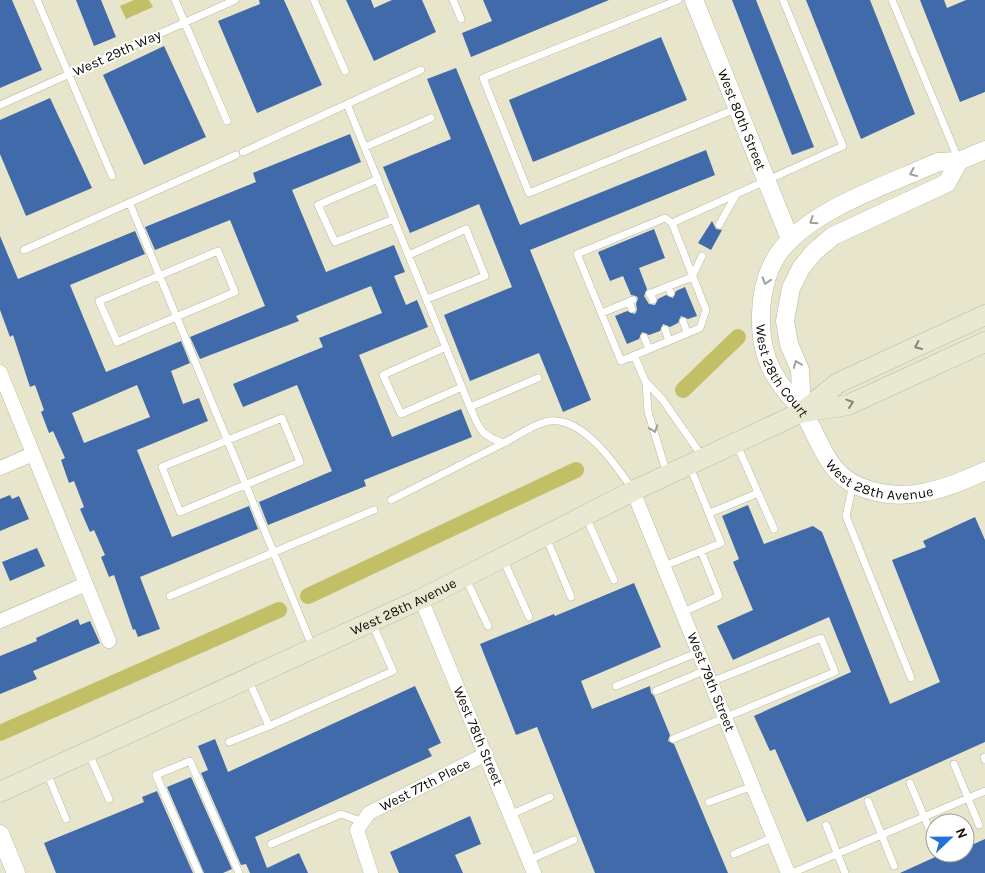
<svg xmlns="http://www.w3.org/2000/svg" width="985" height="873" font-family="Karla,sans-serif">
<rect width="100%" height="100%" fill="#e7e6cc"/>
<path fill="#c3bf67" d="M134,0h15l4,7 -27,12 -6,-13z"/>
<g fill="none" stroke-linecap="round" stroke-linejoin="round">
<path stroke="#c3bf67" stroke-width="16" d="M683,390l55,-53
M308,596l268,-126
M0,733l279,-123"/>
</g>
<path fill="#406aa9" fill-rule="evenodd" d="M0,0h12l30,70 -42,18z
M76,0h25l15,37 -22,9z
M259,0h25l38,85 -65,28 -39,-92 42,-17z
M346,0h25l3,8 18,-8h30l14,32 -62,29z
M483,0h126l-138,57 -9,-24 30,-12z
M732,0h24l58,147 -22,8z
M806,0h64l45,114 -54,25z
M920,0h24l3,8 19,-8h19v92l-25,10z
M661,37l26,63 -154,62 -24,-62z
M164,46l42,91 -62,28 -41,-90z
M456,68l64,157 186,-75 9,25 -185,75 61,150 -28,12 -24,-59 -69,28 -26,-66 68,-28 -33,-83 -69,29 -27,-66 68,-28 -24,-60z
M50,98l42,90 -66,28 -26,-62v-34z
M350,134l11,28 -69,28 34,82 68,-27 11,27 -11,4 12,29 11,-5 11,27 -69,28 33,82 69,-28 11,28 -108,43 2,6 -98,39 -9,-23 73,-31 -35,-86 -54,22 -10,-23 90,-37 -4,-9 63,-25 -11,-27 -75,30 3,5 -99,38 -10,-22 75,-31 -35,-86 -75,30 -10,-23 111,-45 -3,-9z
M712,221l4,8 6,1 -11,20 -13,-7z
M654,229l11,29 -26,10 8,21 -3,7 5,8 6,1 3,-6 8,-4 7,3 3,-7 9,-4 12,29 -9,3 -7,-3 -3,7 -8,4 -7,-3 -3,7 -11,4 -7,-3 -3,7 -12,5 -12,-28 12,-5 8,3 2,-4 -1,-6 2,-6 -2,-2 -5,-1 -8,-19 -13,5 -12,-29z
M135,231l10,23 -75,31 36,87 75,-31 9,22 -19,8 12,33 16,-6 9,23 -71,29 35,87 77,-31 9,23 -118,48 20,52 -22,8 -3,-8 -2,1 -19,-55 -5,2 -8,-20 4,-2 -11,-25 -4,2 -10,-23 4,-2 -10,-26 -5,2 -8,-23 4,-2 -12,-27 -4,2 -8,-21 3,-2 -9,-25 -5,2 -17,-52 -3,2 -10,-27v-74l18,43zM137,385l13,32 -66,26 -12,-30z
M10,495l2,4 7,-3 10,23 -29,12v-32z
M748,505l16,39 49,-18 9,6 68,172 50,-22 -48,-122 34,-13 -3,-6 52,-24 10,23v202l-178,80 -32,-73 -5,2 -16,-35 97,-44 -22,-55 -96,43 -16,-34 36,-16 -20,-48 6,-3 -17,-43z
M37,548l8,18 -35,15 -8,-19z
M634,583l27,64 -80,34 11,28 58,-23 1,7 3,3 16,39 -2,6 6,3 54,129h-133l-58,-146 -21,8 -36,-91 74,-30 1,2z
M78,619l2,6 10,-4 10,22 -67,28 4,8 -37,15v-38l37,-15 -1,-3z
M415,686l26,57 -13,6 4,7 -177,81 12,31 32,-15 9,20h-58l-4,-9 -5,1 -40,-92 7,-3 -10,-24 17,-7 13,33z
M191,777l41,92 -9,4h-19l-37,-86z
M157,791l36,82h-137l-12,-30 100,-41 -2,-5z
M470,816l11,28 -26,11 8,18h-64l-9,-21z
M985,839v34h-85l44,-20h21v-5z"/>
<g fill="none" stroke-linecap="round" stroke-linejoin="round">
<defs>
<path id="service" d="M37,0l75,176
M175,0l52,121
M314,0l31,71
M453,0l8,19
M678,0l-195,78 46,115 209,-85
M892,0l67,161
M347,104l123,303c10,23 10,28 34,36 13,-7 31,-20 46,-22 33,-4 66,44 83,69
M0,105l235,-105
M365,147l66,-29
M243,152l178,-82
M378,179l-60,26 17,37 59,-23
M130,204l183,444
M665,218l7,5 34,87 -6,18 -79,33 -44,-107z
M672,223l171,-77 -60,-146
M719,225l17,-30
M24,250l212,-95
M218,251l17,41 -118,50 -18,-41z
M409,255l57,-26 19,47 -58,23
M668,286l3,7
M650,293l3,7
M649,294l43,-17 10,-21
M629,302l3,7
M602,313l31,-13
M683,321l4,12
M665,329l4,12
M644,337l5,12
M446,347l-63,28 18,39 61,-27
M634,355l12,28 2,29 19,62
M647,383l15,16 40,57
M470,407l68,-29
M282,418l18,44 -120,50 -18,-45z
M737,445l37,84
M853,484l-7,32 65,162
M391,500l113,-57
M710,513l48,-20
M586,517l28,63
M546,537l25,60
M503,559l26,58
M664,566l57,-23 -31,-76
M466,579l22,47
M170,596l204,-86
M683,612l36,-16 -18,-45
M249,681l20,45 124,-55 -21,-48
M616,686l83,-34
M656,691l50,-21
M673,739l162,-67 -14,-34 -110,44
M229,742l40,-16
M89,754l20,45
M984,757l1,3
M954,764l25,61
M47,773l19,46
M910,783l25,60
M868,801l26,65
M709,802l44,-16
M510,815l40,-18
M826,825l19,48
M271,844l70,-30 22,8
M734,854l40,-17
M529,860l45,-20
M199,873l-43,-98 34,-14 49,112
M792,873l193,-82"/>
<path id="minor" d="M0,372l109,269
M0,468l33,-14
M633,491l155,382
M421,599l113,274
M0,621l86,-37
M371,873l-14,-43 12,-17 117,-59"/>
<g id="tertiary">
<path id="s1" d="M694,0l96,239"/>
<path id="s2" d="M985,150l-26,11 -21,1c-48,22 -124,46 -157,88 -25,33 -27,94 -4,129 7,12 18,21 26,33 17,27 23,60 55,74 44,19 86,4 127,-15"/>
<path d="M802,412l-2,-42 -11,-26 -4,-23 6,-33 10,-20 13,-16 19,-16 114,-53 12,-22"/>
<path d="M0,834l16,39"/>
</g>
<g id="secondary">
<path d="M804,412l44,-7 137,-63"/>
<path id="s3" d="M0,792l421,-193 212,-108 169,-79 36,-29 147,-68"/>
</g>
</defs>
<use href="#service" stroke="#b9b9a0" stroke-width="8"/>
<use href="#minor" stroke="#b9b9a0" stroke-width="15"/>
<use href="#tertiary" stroke="#b9b9a0" stroke-width="19"/>
<use href="#secondary" stroke="#b9b9a0" stroke-width="21"/>
<use href="#service" stroke="#fff" stroke-width="7"/>
<use href="#minor" stroke="#fff" stroke-width="14"/>
<use href="#tertiary" stroke="#fff" stroke-width="18"/>
<use href="#secondary" stroke="#e9e8d2" stroke-width="20"/>
</g>
<defs><path id="oneway-chevron" d="M-2-3.5L2.5 0L-2 3.5" fill="none" stroke-width="1.6" stroke-linecap="round" stroke-linejoin="round" transform="scale(1.25)"/></defs>
<g stroke="#9f9f9b">
<use href="#oneway-chevron" transform="translate(913 173) rotate(156)"/>
<use href="#oneway-chevron" transform="translate(813 221) rotate(146)"/>
<use href="#oneway-chevron" transform="translate(766 281) rotate(107)"/>
<use href="#oneway-chevron" transform="translate(797 364) rotate(-111)"/>
<use href="#oneway-chevron" transform="translate(654 429) rotate(70)"/>
</g>
<g stroke="#868676">
<use href="#oneway-chevron" transform="translate(918 346) rotate(155)"/>
<use href="#oneway-chevron" transform="translate(850 403) rotate(-19)"/>
</g>
<g text-anchor="middle" dominant-baseline="central" stroke-width="4" stroke-linejoin="round" paint-order="stroke">
<g font-size="14" fill="#0e0e06" stroke="#fff">
<text transform="translate(117 53) rotate(-24)">West 29th Way</text>
<text stroke="none"><textPath href="#s1" startOffset="129">West 80th Street</textPath></text>
<text stroke="none"><textPath href="#s2" startOffset="361">West 28th Court</textPath></text>
<text stroke="none"><textPath href="#s2" startOffset="522">West 28th Avenue</textPath></text>
<text stroke="none"><textPath href="#s3" startOffset="444">West 28th Avenue</textPath></text>
<text transform="translate(711 682) rotate(68)">West 79th Street</text>
<text transform="translate(478 736) rotate(67)">West 78th Street</text>
<text transform="translate(425 785) rotate(-27)">West 77th Place</text>
</g>
</g>
<g transform="translate(950 838) rotate(68)"><circle r="24" fill="#ffffff" stroke="#9f9f9b"/>
<path d="M0-4L9 19L0 12L-9 19Z" fill="#2571dc"/>
<text y="-8" font-size="14" font-weight="bold" text-anchor="middle" fill="#0e0e06">N</text>
</g>
</svg>
